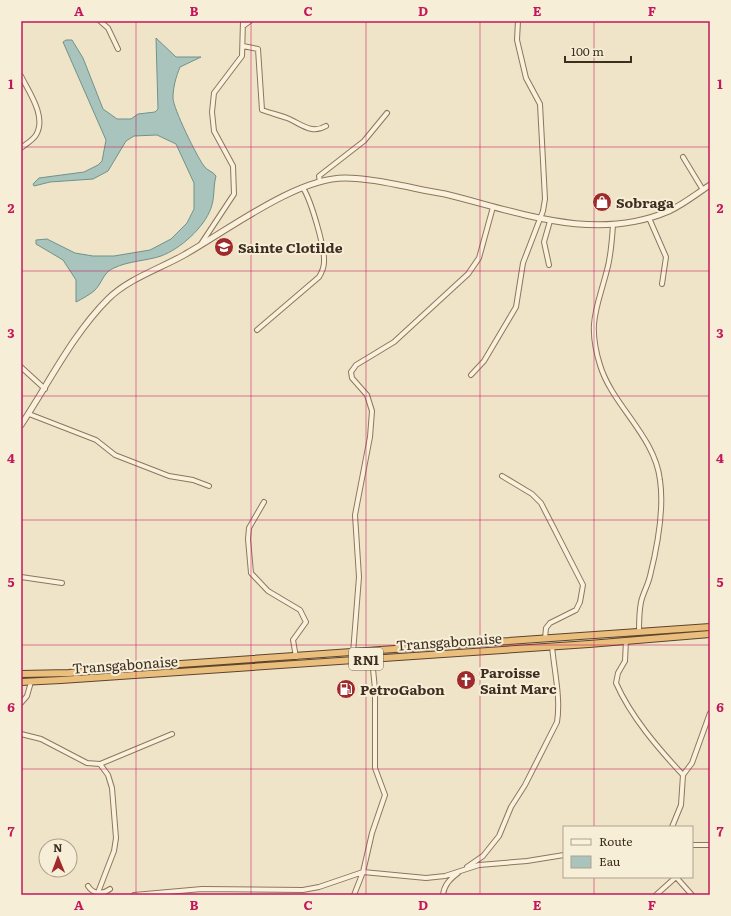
<svg xmlns="http://www.w3.org/2000/svg" width="731" height="916" font-family="Literata,serif">
<rect width="100%" height="100%" fill="#f0e4c8"/>
<path fill="#a9c4bc" stroke="#6f938a" d="M156,38l20,19h25l-21,10c-4,10 -7,20 -7,31 0,10 24,59 31,68 3,5 9,5 12,10 -3,11 -1,21 -5,32 -7,20 -31,41 -50,48 -15,5 -33,5 -47,12 -11,4 -12,16 -20,23 -5,4 -12,8 -18,11v-22l-13,-20 -27,-16v-4l11,-1 28,14 18,3h21l36,-6 21,-11 16,-16 7,-14v-26l-18,-39 -19,-9 -23,1 -8,5 -18,30 -15,8 -43,3 -16,4 -1,-2 6,-6 45,-6 14,-7 4,-4 4,-21 -43,-98 3,-2h6l11,18 20,51 14,10h14l7,-5 17,-2 3,-3z"/>
<g fill="none" stroke-linecap="round" stroke-linejoin="round">
<defs>
<path id="minor" d="M100,21l8,7 10,21
M243,26l7,-5
M243,46l15,3 4,61c8,3 17,5 25,8 13,5 24,17 39,8
M21,76c8,16 26,41 15,59 -3,5 -10,9 -15,13
M683,157l20,33
M320,182l-1,-6 45,-35 23,-28
M649,218l17,39 -4,27
M613,225c-1,15 -2,31 -6,45 -10,39 -20,53 -7,95 12,40 55,71 60,115 4,28 -3,68 -10,96 -2,9 -7,17 -9,26 -2,10 -2,20 -2,30
M201,244l33,-50 -1,-28 -19,-35 -2,-19 2,-19 28,-37 1,-35
M549,265l-5,-23 6,-21
M257,330l62,-53c3,-5 5,-9 5,-15 1,-14 -13,-62 -21,-74
M21,367l24,22
M471,375l13,-14 32,-54 7,-44 20,-52 2,-12 -5,-95 -14,-26 -9,-38 1,-19
M29,414l67,26 19,15 54,21 24,4 16,6
M502,476l30,18 9,9 42,82 -3,17 -4,8 -26,13 -4,5 -1,11
M264,502l-15,26 -1,11 3,34 17,18 32,19 6,12 -13,18 3,17
M21,577l41,6
M626,640l-1,21 -7,12 -2,10c15,34 42,65 67,92l-2,30 -9,22
M353,653l6,-76 -4,-62 15,-78 2,-26 -5,-16 -15,-17 -1,-6 5,-7 38,-23 74,-68 11,-16 14,-51
M21,703l6,-7 4,-14
M21,734l20,5 46,24 13,1 8,11 4,13 4,50 -2,13 -17,44
M100,764l72,-30
M683,775l9,-12 18,-50
M692,845h18
M467,867l16,-11 16,-20 12,-29 14,-22 32,-63c4,-24 -3,-52 -5,-76
M676,877l16,18
M88,886c5,8 14,9 22,3
M134,895l68,-6 101,1 16,-3 44,-15 63,6 19,-2 34,-11 48,-4 37,-6
M354,895l9,-23 9,-39 13,-38 -10,-27v-79l-3,-30
M443,895c1,-10 7,-16 15,-22
M656,895l20,-18"/>
<path id="tertiary" d="M21,425c28,-42 51,-90 87,-126 20,-20 51,-30 76,-44 43,-24 113,-78 162,-77 22,0 42,5 63,9 12,3 24,5 36,7 74,18 149,49 224,17 15,-7 27,-17 41,-26"/>
<path id="trunk" d="M21,674l48,-1 54,-5 587,-41
M21,682l40,-2 528,-36 121,-10"/>
</defs>
<use href="#minor" stroke="#8d765c" stroke-width="6"/>
<use href="#tertiary" stroke="#8d765c" stroke-width="7"/>
<use href="#trunk" stroke="#5b4430" stroke-width="8"/>
<use href="#minor" stroke="#faf1dc" stroke-width="4"/>
<use href="#tertiary" stroke="#faf1dc" stroke-width="5"/>
<use href="#trunk" stroke="#eabe7c" stroke-width="6"/>
</g>
<path fill="none" stroke="#c2185b" stroke-width="1" stroke-opacity="0.55" d="M136,21v874M251,21v874M366,21v874M480,21v874M594,21v806M21,147h689M21,271h689M21,396h689M21,520h689M21,645h689M21,769h689M594,877v18"/>
<defs>
<symbol id="shop-disc" viewBox="-11 -11 22 22"><circle r="9.5" fill="#9e2a2b" stroke="#f7eed8"/><path d="M-5-2.5h2.3a2.7 3.5 0 0 1 5.4 0H5L5.5 6h-11ZM-1.5-2.5h3a1.5 2.3 0 0 0-3 0Z" fill="#fff"/></symbol>
<symbol id="school-disc" viewBox="-11 -11 22 22"><circle r="9.5" fill="#9e2a2b" stroke="#f7eed8"/><path d="M0-5L7-2L0 1L-7-2ZM-4 1L0 2.5L4 1V4Q0 6-4 4Z" fill="#fff"/></symbol>
<symbol id="church-disc" viewBox="-11 -11 22 22"><circle r="9.5" fill="#9e2a2b" stroke="#f7eed8"/><path d="M-1.2-6h2.4v3.5h3.3v2.4h-3.3V6h-2.4V-.1h-3.3v-2.4h3.3Z" fill="#fff"/></symbol>
<symbol id="fuel-disc" viewBox="-11 -11 22 22"><circle r="9.5" fill="#9e2a2b" stroke="#f7eed8"/><path d="M-5.5-6h7V0h2V4h1.3V-2.5L3-4.5l.8-.8L6-3V5H2.5V1h-1V6h-7ZM-4.2-4.7v3.2H.2V-4.7Z" fill="#fff"/></symbol>
</defs>
<g fill-rule="evenodd">
<use href="#shop-disc" x="591" y="191" width="22" height="22"/>
<use href="#school-disc" x="213" y="236" width="22" height="22"/>
<use href="#church-disc" x="455" y="669" width="22" height="22"/>
<use href="#fuel-disc" x="335" y="678" width="22" height="22"/>
</g>
<g text-anchor="middle" dominant-baseline="central" stroke-width="4" stroke-linejoin="round" paint-order="stroke">
<rect fill="#f7eed8" stroke="#756857" stroke-width="1" x="349" y="648" width="34" height="22" rx="3"/>
<g font-size="13" font-weight="bold" fill="#3d2e20">
<text x="366" y="659">RN1</text>
</g>
<g font-size="14" font-weight="bold" fill="#3d2e20" stroke="#f7eed8" text-anchor="start">
<text x="616" y="202">Sobraga</text>
<text x="238" y="247">Sainte Clotilde</text>
<text x="480" y="672">Paroisse<tspan x="480" dy="16">Saint Marc</tspan></text>
<text x="360" y="689">PetroGabon</text>
</g>
<g font-size="14" fill="#3d2e20" stroke="#f7eed8">
<text transform="translate(449 641) rotate(-4)">Transgabonaise</text>
<text transform="translate(125 664) rotate(-4)">Transgabonaise</text>
</g>
</g>
<rect width="731" height="916" fill="none" stroke="#f7eed8" stroke-width="44"/>
<rect x="563" y="826" width="130" height="52" fill="#f7eed8" stroke="#ada18e"/>
<rect x="571" y="839" width="20" height="6" fill="#faf1dc" stroke="#ada18e"/>
<text x="599" y="846" font-size="12" fill="#3d2e20">Route</text>
<rect x="571" y="856" width="20" height="12" fill="#a9c4bc" stroke="#ada18e"/>
<text x="599" y="866" font-size="12" fill="#3d2e20">Eau</text>
<g transform="translate(58 858) rotate(359)"><circle r="19" fill="#f7eed8" stroke="#ada18e"/>
<path d="M0-3L7 15L0 10L-7 15Z" fill="#9e2a2b"/>
<text y="-6" font-size="11" font-weight="bold" text-anchor="middle" fill="#3d2e20">N</text>
</g>
<path d="M565 56v6h66v-6" fill="none" stroke="#3d2e20" stroke-width="2"/>
<text x="571" y="56" font-size="12" fill="#3d2e20" stroke="#f7eed8" stroke-width="3" paint-order="stroke">100 m</text>
<rect x="22" y="22" width="687" height="872" fill="none" stroke="#c2185b" stroke-width="1.5"/>
<g font-size="13" text-anchor="middle" font-weight="bold" fill="#c2185b">
<text x="79" y="16">A</text>
<text x="194" y="16">B</text>
<text x="308" y="16">C</text>
<text x="423" y="16">D</text>
<text x="537" y="16">E</text>
<text x="652" y="16">F</text>
<text x="11" y="89">1</text>
<text x="720" y="89">1</text>
<text x="11" y="213">2</text>
<text x="720" y="213">2</text>
<text x="11" y="338">3</text>
<text x="720" y="338">3</text>
<text x="11" y="463">4</text>
<text x="720" y="463">4</text>
<text x="11" y="587">5</text>
<text x="720" y="587">5</text>
<text x="11" y="712">6</text>
<text x="720" y="712">6</text>
<text x="11" y="836">7</text>
<text x="720" y="836">7</text>
<text x="79" y="910">A</text>
<text x="194" y="910">B</text>
<text x="308" y="910">C</text>
<text x="423" y="910">D</text>
<text x="537" y="910">E</text>
<text x="652" y="910">F</text>
</g>
</svg>
